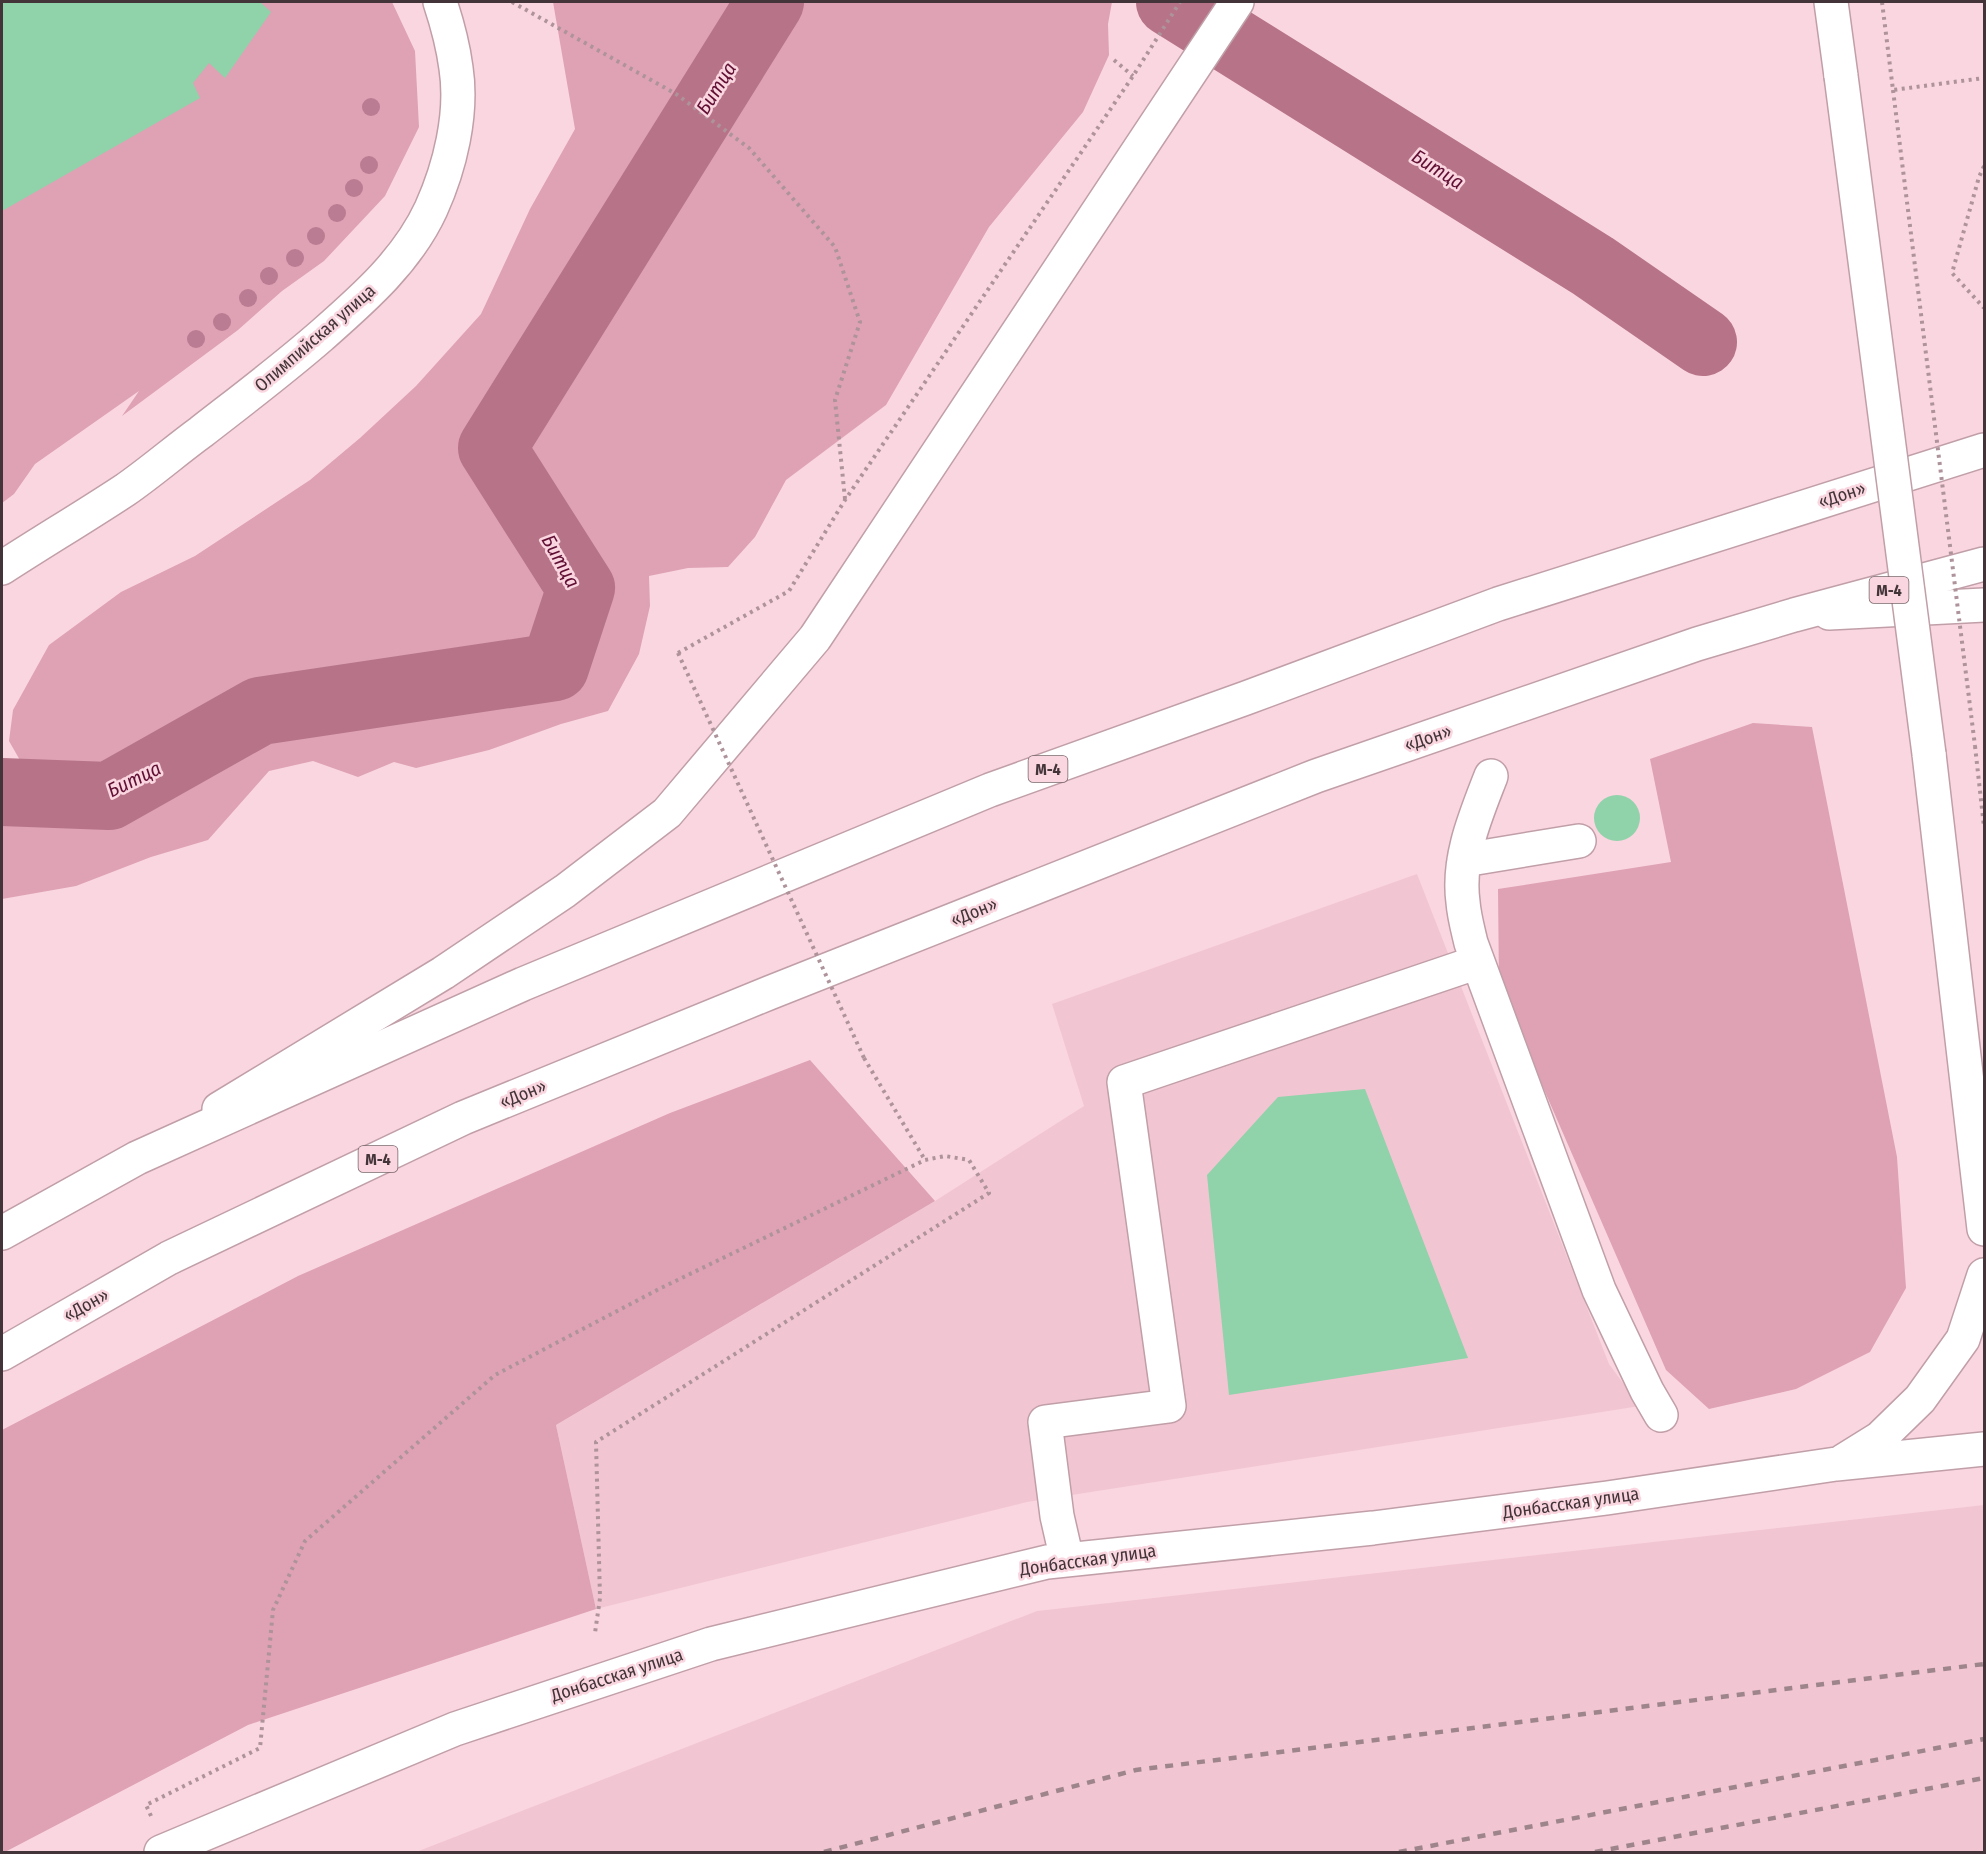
<svg xmlns="http://www.w3.org/2000/svg" width="1986" height="1854" font-family="'Fira Sans Condensed',sans-serif">
<rect width="100%" height="100%" fill="#fad6e0"/>
<path fill="#f1c6d2" d="M1417,874l192,490 31,42 -613,96 -431,107 -40,-184 379,-224 149,-95 -32,-102z
M1984,1505v347h-1568l621,-241z"/>
<path fill="#dea2b4" d="M2,2h390l23,49 4,76 -34,69 -61,65 -42,30 -44,39 -116,86 17,-25 -104,73 -21,30 -12,9z
M553,2h559l-4,22 1,31 -26,57 -94,115 -103,178 -100,75 -31,57 -27,30 -40,1 -39,8 1,30 -11,48 -31,57 -47,13 -72,26 -73,18 -22,-6 -36,15 -45,-16 -44,10 -61,69 -57,17 -75,29 -74,13v-94l23,-36 -16,-28 4,-31 36,-65 72,-53 74,-36 115,-76 50,-42 56,-52 65,-72 49,-105 45,-80z
M1753,723l59,4 85,430 9,131 -36,64 -74,37 -87,20 -43,-39 -167,-384 -1,-97 173,-27 -21,-103z
M810,1060l125,141 -379,224 40,184 -348,116 -243,127h-3v-422l296,-154 372,-163z"/>
<g fill="none" stroke-linecap="round" stroke-linejoin="round">
<path stroke="#b77489" stroke-width="68" d="M1170,2l423,264 110,76
M2,792l107,4 151,-85 295,-44 26,-79 -89,-140 278,-446"/>
</g>
<path fill="#90d2aa" d="M2,2h258l11,10 -46,66 -16,-15 -16,20 7,15 -198,113z
M1594 818a23 23 0 1 1 46 0a23 23 0 1 1-46 0Z
M1365,1089l103,269 -239,37 -22,-220 71,-78z"/>
<g fill="none" stroke-linecap="round" stroke-linejoin="round">
<defs>
<path id="minor" d="M2,568c40,-26 82,-51 123,-78 26,-18 50,-39 76,-58 41,-32 81,-62 120,-96 42,-37 86,-75 110,-127 19,-42 32,-95 25,-141 -3,-23 -9,-45 -16,-66
M1491,776c-15,39 -34,82 -28,126 1,14 5,28 8,41l128,347 48,101 14,24
M1464,860l115,-19
M1843,1461l37,-23 40,-39 43,-60 21,-64
M1067,1560l-10,-44 -12,-94 124,-16 -45,-324 354,-120
M161,1852l294,-123 256,-85 336,-82 326,-34 234,-30 229,-34 148,-15"/>
<path id="major" d="M1831,2l10,74
M1829,613l155,-8
M1929,754l55,475
M219,1109l224,-136 122,-82 102,-78 148,-175 422,-636"/>
<path id="highway" d="M2,1233l135,-75 386,-174 467,-194 256,-92 252,-94 486,-154
M2,1354l167,-96 294,-140 306,-125 547,-217 381,-132 97,-29 190,-51"/>
</defs>
<use href="#minor" stroke="#c19fa8" stroke-width="36"/>
<use href="#major" stroke="#c19fa8" stroke-width="36"/>
<use href="#highway" stroke="#c19fa8" stroke-width="36"/>
<path stroke="#ae939b" stroke-width="4" stroke-dasharray="3 4.5" stroke-linecap="butt" d="M512,2l164,92 73,54 86,99 25,75 -25,78 10,99
M1882,2l11,88 91,-12
M1114,60l19,16
M1984,166l-5,11 -27,96 32,35
M678,653l111,-62 56,-91 288,-424 47,-74
M1975,746l9,81
M864,1058l61,102
M151,1816l-5,-11 114,-57 13,-138 32,-69 190,-166 166,-87 264,-128 20,-4 24,4 20,33 -393,249 4,156 -5,35"/>
<use href="#minor" stroke="#fff" stroke-width="33"/>
<use href="#major" stroke="#fff" stroke-width="33"/>
<use href="#highway" stroke="#fff" stroke-width="33"/>
<path stroke="#9e858c" stroke-width="4.5" stroke-dasharray="8 8" stroke-linecap="butt" d="M824,1852l312,-82 848,-106
M1399,1852l585,-113
M1595,1852l389,-74"/>
<defs>
<path id="major-bridge" d="M1841,76l88,678"/>
</defs>
<use href="#major-bridge" stroke="#c19fa8" stroke-width="36" stroke-linecap="butt"/>
<path stroke="#ae939b" stroke-width="4" stroke-dasharray="3 4.5" stroke-linecap="butt" d="M1893,90l82,656
M678,653l186,405"/>
<use href="#major-bridge" stroke="#fff" stroke-width="33"/>
</g>
<g fill="#ba7c92">
<circle cx="371" cy="107" r="9"/>
<circle cx="369" cy="165" r="9"/>
<circle cx="354" cy="188" r="9"/>
<circle cx="337" cy="213" r="9"/>
<circle cx="316" cy="236" r="9"/>
<circle cx="295" cy="258" r="9"/>
<circle cx="269" cy="276" r="9"/>
<circle cx="248" cy="298" r="9"/>
<circle cx="222" cy="322" r="9"/>
<circle cx="196" cy="339" r="9"/>
</g>
<g text-anchor="middle" dominant-baseline="central" stroke-width="5" stroke-linejoin="round" paint-order="stroke">
<g fill="#fad6e0" stroke="#79656a" stroke-width="1.5">
<rect x="1869.5" y="577" width="39" height="26" rx="4.5"/>
<rect x="1028.5" y="756" width="39" height="26" rx="4.5"/>
<rect x="358.5" y="1146" width="39" height="26" rx="4.5"/>
</g>
<g font-size="16" font-weight="bold" fill="#423438">
<text x="1889" y="590">М-4</text>
<text x="1048" y="769">М-4</text>
<text x="378" y="1159">М-4</text>
</g>
<g font-size="18" fill="#423438" stroke="#fad6e0">
<text transform="translate(315 338) rotate(-41)">Олимпийская улица</text>
<text transform="translate(1842 495) rotate(-18)">«Дон»</text>
<text transform="translate(1428 738) rotate(-19)">«Дон»</text>
<text transform="translate(974 912) rotate(-22)">«Дон»</text>
<text transform="translate(523 1094) rotate(-22)">«Дон»</text>
<text transform="translate(86 1305) rotate(-29)">«Дон»</text>
<text transform="translate(1571 1503) rotate(-8)">Донбасская улица</text>
<text transform="translate(1088 1560) rotate(-8)">Донбасская улица</text>
<text transform="translate(617 1675) rotate(-18)">Донбасская улица</text>
</g>
<g font-size="20" font-style="italic" fill="#611034" stroke="#fad6e0">
<text transform="translate(716 88) rotate(-58)">Битца</text>
<text transform="translate(1438 169) rotate(32)">Битца</text>
<text transform="translate(561 561) rotate(61)">Битца</text>
<text transform="translate(134 779) rotate(-26)">Битца</text>
</g>
</g>
<rect width="1986" height="1854" fill="none" stroke="#423438" stroke-width="6"/>
</svg>
